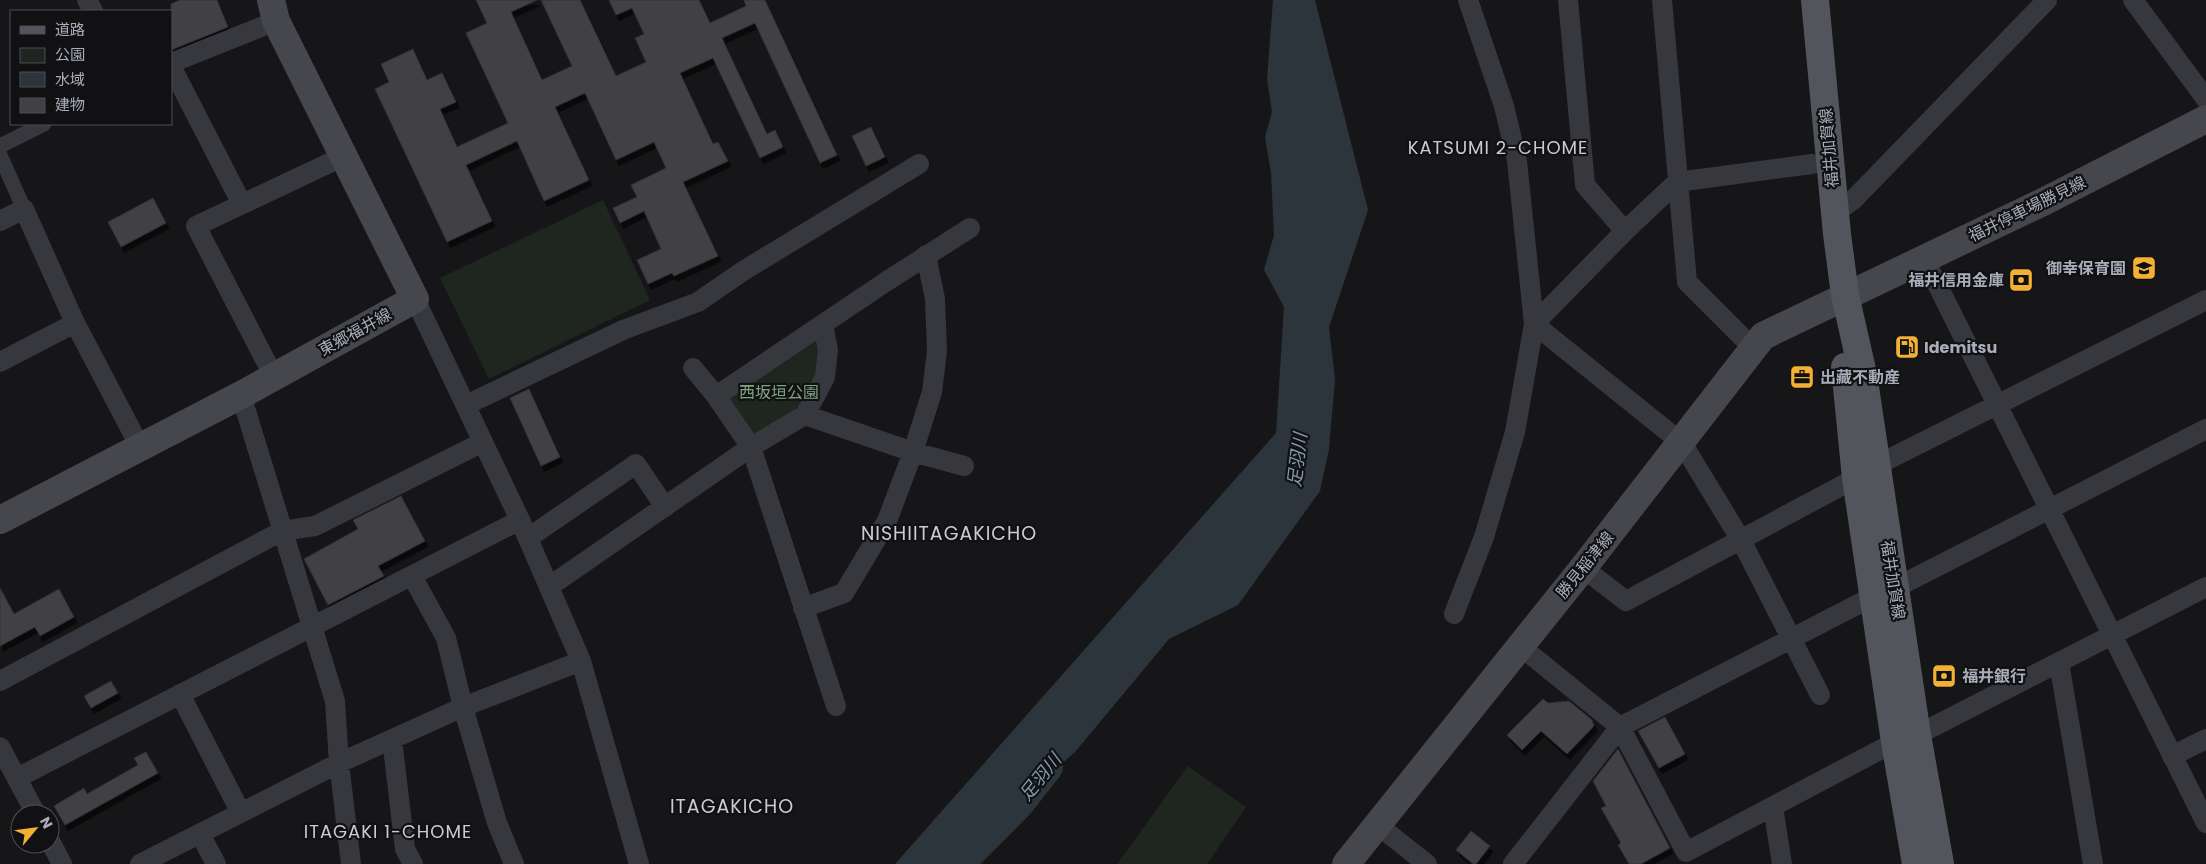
<svg xmlns="http://www.w3.org/2000/svg" width="2206" height="864" font-family="Poppins,'Noto Sans JP',sans-serif">
<defs>
<filter id="shadow"><feDropShadow dx="3" dy="5.5" stdDeviation="0" flood-color="#0009"/></filter>
</defs>
<rect width="100%" height="100%" fill="#161618"/>
<path fill="#1e261f" d="M603,200l47,100 -161,79 -49,-101z
M818,332l6,26 -21,54 -54,29 -27,-44z
M1188,766l58,41 -39,57h-90z"/>
<path fill="#2c353c" d="M1273,0h42l53,210 -39,117 6,52 -6,70 -9,42 -82,114 -69,34 -94,113 -104,92 -15,20h-61l381,-431 8,-126 -20,-37 10,-35 -3,-62 -6,-36 7,-25 -5,-33z"/>
<g fill="none" stroke-linecap="round" stroke-linejoin="round">
<path stroke="#2c353c" stroke-width="30" d="M959,864l60,-60 29,-37"/>
</g>
<path fill="#404145" stroke="#303034" filter="url(#shadow)" d="M180,0h37l11,27 -57,23v-46z
M476,0h61l-26,12 31,68 30,-14 -31,-66h39l36,76 30,-14 -11,-24 9,-4 -12,-26 -16,7 -7,-15h90l11,23 36,-17 -2,-6h21l72,155 -17,8 -65,-140 -33,15 45,96 8,-4 8,17 -23,11 -47,-100 -33,15 33,71 5,-2 10,19 -45,21 35,74 -44,20 -2,-3 -24,11 -11,-24 24,-11 -17,-38 -24,12 -7,-15 24,-11 -6,-12 35,-17 -12,-26 -38,18 -31,-67 -30,14 34,73 -45,21 -27,-60 -51,24 26,56 -45,21 -72,-153 14,-7 -8,-18 32,-15 14,31 15,-7 14,29 -16,7 17,38 51,-24 -42,-90 21,-10z
M871,127l14,30 -19,9 -14,-30z
M153,198l13,25 -45,24 -13,-25z
M529,389l31,68 -19,9 -31,-68z
M401,496l24,45 -47,25 6,10 -56,29 -24,-46 54,-30 -5,-9z
M0,588l14,26 45,-25 15,28 -34,19 -5,-9 -35,19z
M111,681l7,12 -27,15 -7,-12z
M1543,699l5,4 21,-2 23,19 2,6 -27,28 -26,-23 -19,19 -15,-15z
M1665,717l20,37 -26,14 -21,-37z
M1618,749l52,99 -29,16h-12l-11,-19 3,-2 -20,-35 5,-2 -13,-25z
M146,752l12,21 -93,52 -11,-19 30,-18 3,6 51,-29 -4,-7z
M1471,831l19,15 -14,18h-3l-17,-14z"/>
<g fill="none" stroke-linecap="round" stroke-linejoin="round">
<path stroke="#37383d" stroke-width="15" d="M0,146l44,-22
M0,155l24,54"/>
<path stroke="#37383d" stroke-width="20" d="M87,0l6,11
M1568,0l17,185 40,46
M1662,0l25,282 66,66
M2133,0l73,99
M171,63l105,-42
M171,66l71,138
M1835,213l18,-13 194,-200
M0,221l24,-12 51,114 65,124
M1924,258l282,565
M415,299l105,221 61,141 58,203
M1534,324l148,119 59,97 79,155
M1534,324l91,-93 52,-49 135,-18
M0,362l75,-39
M693,368l23,28 35,51 85,259
M274,377l-78,-151 148,-70
M241,395l94,306 4,62 12,101
M716,396l171,-115 83,-53
M466,405l157,-75 75,-28 45,-31 176,-107
M805,415l108,37 51,14
M1875,466l331,-166
M528,538l108,-74 29,43
M1583,568l43,33 230,-123
M412,576l34,62 17,69 34,116 17,41
M550,586l201,-139 54,-32 20,-38 3,-27 -5,-26
M1895,588l311,-159
M803,608l41,-15 43,-72 26,-69 19,-60 5,-41 -2,-52 -9,-44
M1454,614l30,-77 31,-105 19,-108 -17,-163 -13,-55 -36,-106
M1520,646l100,81 66,125 209,-110 22,-7 289,-148
M2059,662l34,202
M0,681l282,-150 33,-5 168,-84
M180,694l61,119
M392,739l13,110 8,15
M0,747l36,67
M2172,756l34,-17
M17,778l503,-258
M1773,807l9,57
M1379,826l48,38
M200,834l16,30
M50,841l12,23
M140,864l199,-101 124,-56 118,-46
M1513,864l107,-137 254,-131"/>
<path stroke="#45474d" stroke-width="28" d="M0,520l241,-125 174,-96 -139,-278 -5,-21
M1346,864l237,-296 180,-232 282,-135 161,-82"/>
<path stroke="#53555c" stroke-width="28" d="M1815,0l22,234 8,61 18,79 54,361 23,129
M1845,367l11,111 39,264 21,122"/>
</g>
<defs>
<symbol id="school-square" viewBox="-11 -11 22 22"><rect x="-9" y="-9" width="18" height="18" rx="4" fill="#f2b134" stroke="#111113"/><path d="M0-5L7-2L0 1L-7-2ZM-4 1L0 2.5L4 1V4Q0 6-4 4Z" fill="#111"/></symbol>
<symbol id="bank-square" viewBox="-11 -11 22 22"><rect x="-9" y="-9" width="18" height="18" rx="4" fill="#f2b134" stroke="#111113"/><path d="M-6-4H6V4H-6ZM0-2.3a2.3 2.3 0 1 0 0 4.6a2.3 2.3 0 1 0 0-4.6Z" fill="#111"/></symbol>
<symbol id="fuel-square" viewBox="-11 -11 22 22"><rect x="-9" y="-9" width="18" height="18" rx="4" fill="#f2b134" stroke="#111113"/><path d="M-5.5-6h7V0h2V4h1.3V-2.5L3-4.5l.8-.8L6-3V5H2.5V1h-1V6h-7ZM-4.2-4.7v3.2H.2V-4.7Z" fill="#111"/></symbol>
<symbol id="office-square" viewBox="-11 -11 22 22"><rect x="-9" y="-9" width="18" height="18" rx="4" fill="#f2b134" stroke="#111113"/><path d="M-6-3h4V-5.5h4V-3h4V5H-6ZM-1-4.5V-3h2v-1.5ZM-6 0V1H6V0Z" fill="#111"/></symbol>
</defs>
<g fill-rule="evenodd">
<use href="#school-square" x="2130" y="254" width="28" height="28"/>
<use href="#bank-square" x="2007" y="266" width="28" height="28"/>
<use href="#fuel-square" x="1893" y="333" width="28" height="28"/>
<use href="#office-square" x="1788" y="363" width="28" height="28"/>
<use href="#bank-square" x="1930" y="662" width="28" height="28"/>
</g>
<g text-anchor="middle" dominant-baseline="central" stroke-width="4.5" stroke-linejoin="round" paint-order="stroke">
<g font-size="16" fill="#a8adb8" stroke="#111113">
<text transform="translate(1829 148) rotate(-95)">福井加賀線</text>
<text transform="translate(2027 209) rotate(-26)">福井停車場勝見線</text>
<text transform="translate(355 332) rotate(-29)">東郷福井線</text>
<text transform="translate(1585 565) rotate(-51)">勝見稲津線</text>
<text transform="translate(1893 580) rotate(81)">福井加賀線</text>
</g>
<g font-size="16" font-weight="bold" fill="#a8adb8" stroke="#111113" text-anchor="start">
<text x="2126" y="268" text-anchor="end">御幸保育園</text>
<text x="2004" y="280" text-anchor="end">福井信用金庫</text>
<text x="1924" y="347">Idemitsu</text>
<text x="1820" y="377">出藏不動産</text>
<text x="1962" y="676">福井銀行</text>
</g>
<g font-size="16" fill="#7fa381" stroke="#111113">
<text x="779" y="392">西坂垣公園</text>
</g>
<g font-size="18" letter-spacing="1" fill="#c9ccd4" stroke="#111113">
<text x="1498" y="147">KATSUMI 2-CHOME</text>
<text x="388" y="831">ITAGAKI 1-CHOME</text>
</g>
<g font-size="18" font-style="italic" fill="#7f9bb3" stroke="#111113">
<text transform="translate(1297 460) rotate(-83)">足羽川</text>
<text transform="translate(1040 777) rotate(-51)">足羽川</text>
</g>
<g font-size="19" letter-spacing="1" fill="#c9ccd4" stroke="#111113">
<text x="949" y="533">NISHIITAGAKICHO</text>
<text x="732" y="806">ITAGAKICHO</text>
</g>
</g>
<rect x="10" y="10" width="162" height="115" fill="#111113" stroke="#4d4f55"/>
<rect x="20" y="26" width="25" height="8" fill="#53555c" stroke="#4d4f55"/>
<text x="55" y="35" font-size="15" fill="#a8adb8">道路</text>
<rect x="20" y="48" width="25" height="15" fill="#1e261f" stroke="#4d4f55"/>
<text x="55" y="60" font-size="15" fill="#a8adb8">公園</text>
<rect x="20" y="72" width="25" height="15" fill="#2c353c" stroke="#4d4f55"/>
<text x="55" y="85" font-size="15" fill="#a8adb8">水域</text>
<rect x="20" y="98" width="25" height="15" fill="#404145" stroke="#4d4f55"/>
<text x="55" y="110" font-size="15" fill="#a8adb8">建物</text>
<g transform="translate(35 829) rotate(61)"><circle r="24" fill="#111113" stroke="#4d4f55"/>
<path d="M0-4L9 19L0 12L-9 19Z" fill="#f2b134"/>
<text y="-8" font-size="14" font-weight="bold" text-anchor="middle" fill="#a8adb8">N</text>
</g>
</svg>
